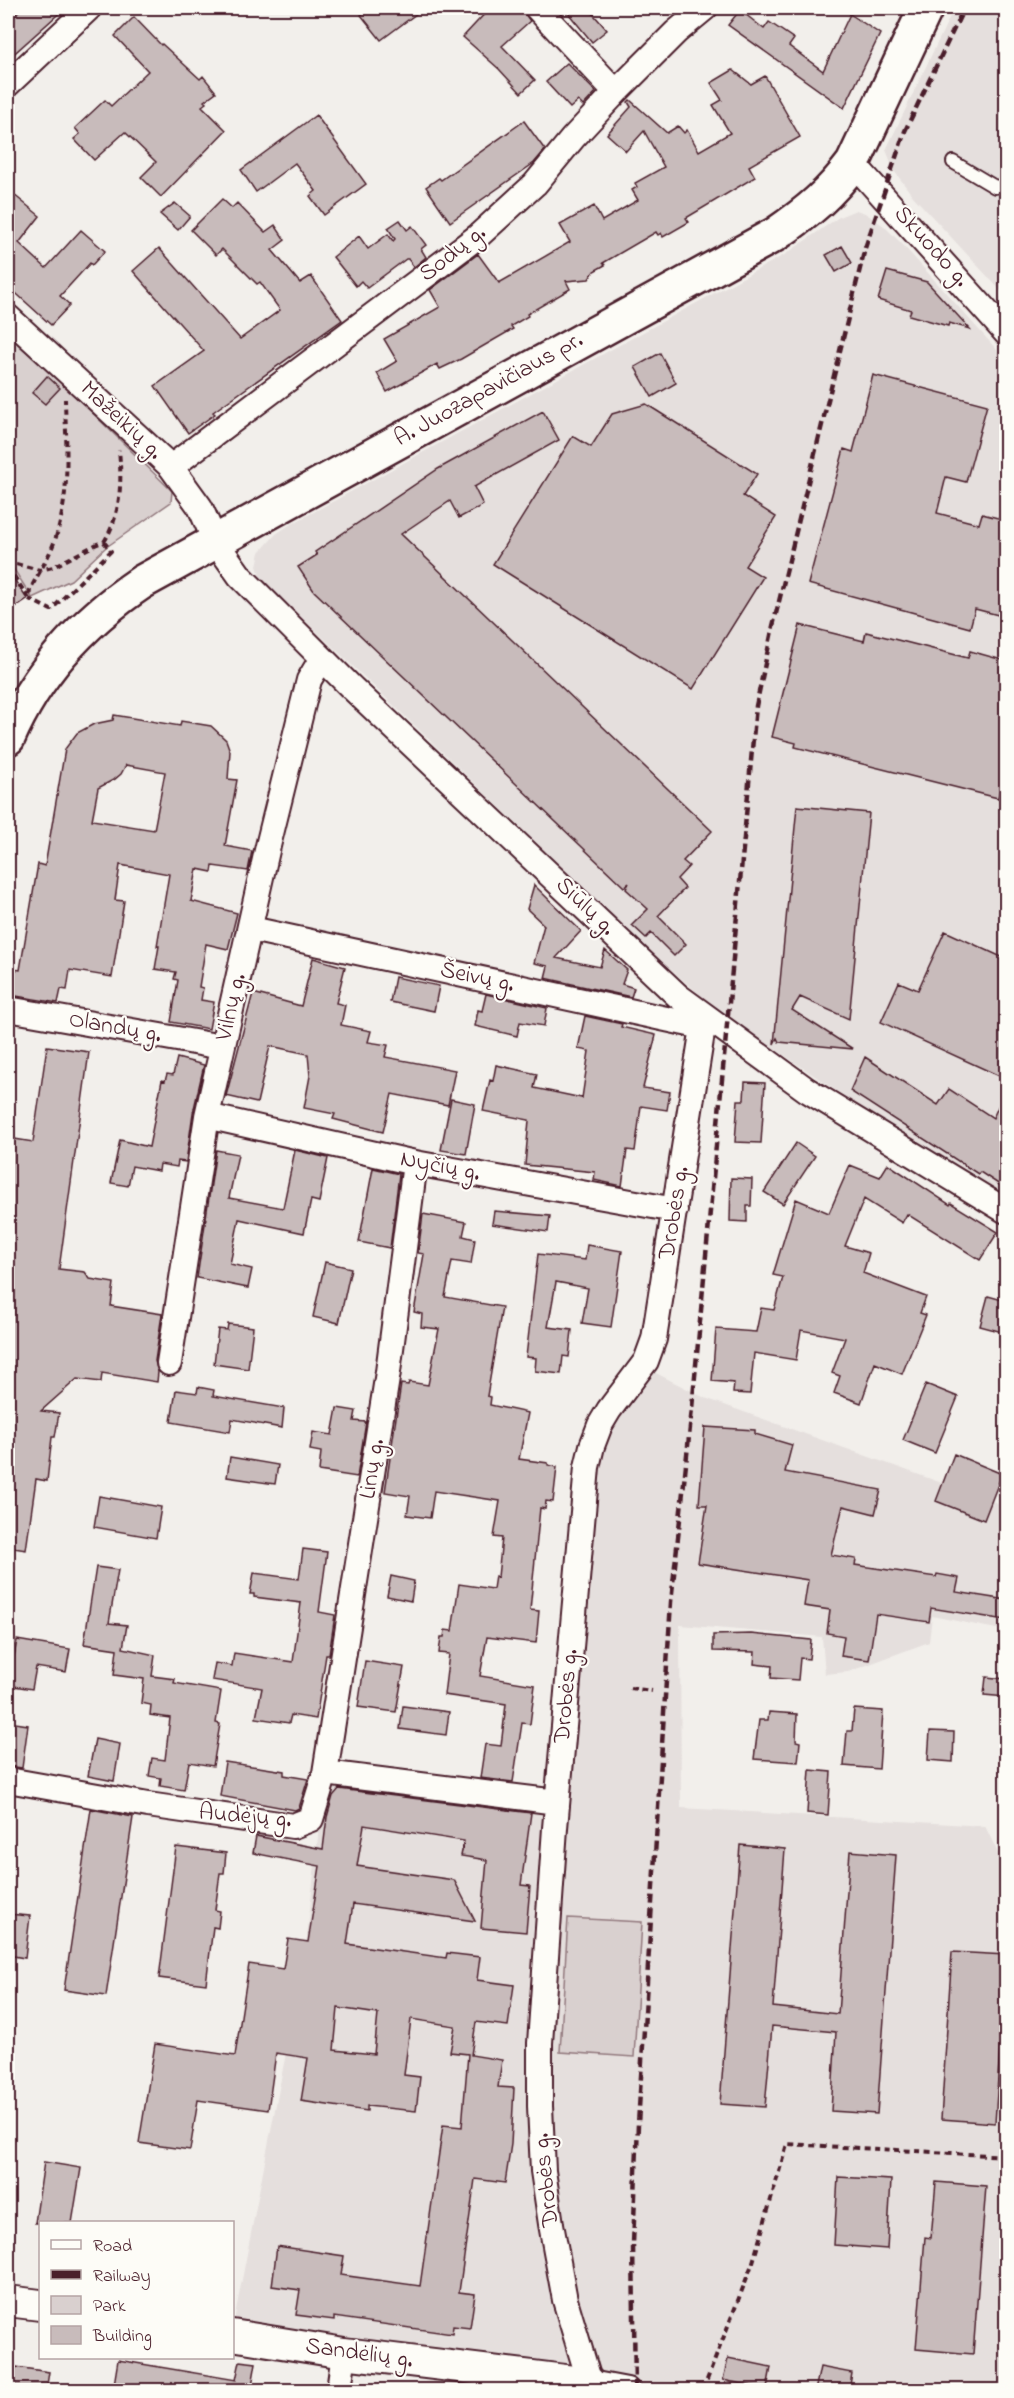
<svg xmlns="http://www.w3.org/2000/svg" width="1014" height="2398" font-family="'Indie Flower',sans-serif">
<rect width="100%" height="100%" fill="#f2efeb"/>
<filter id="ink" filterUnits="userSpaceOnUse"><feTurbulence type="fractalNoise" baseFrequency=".0167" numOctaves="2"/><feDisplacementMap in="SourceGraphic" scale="12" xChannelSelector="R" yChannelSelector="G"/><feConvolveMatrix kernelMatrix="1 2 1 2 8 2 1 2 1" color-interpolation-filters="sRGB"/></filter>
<g filter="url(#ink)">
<path fill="#e5dfdd" d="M954,8h52v302l-6,-9 2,-9 -90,-97 -17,-23 -9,-22z
M856,210l9,3 19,13 18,18 104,116v840l-171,-110 -122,-84 -68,-59 -384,-369 -4,-12 3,-14 16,-18 12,-8 498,-272 53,-37z
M650,1370l55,28 301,108v125l-74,-15 -3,26 -81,30 -23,2 -3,-37 -142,-12 1,183 304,18 21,44v520h-414l-359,-64 72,-371 20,-182 232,29 42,-367z"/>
<path fill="#d9d0cf" stroke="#92787d" stroke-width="1.5" d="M8,335l55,49 109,107 -1,11 -66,46 -34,32 -39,18 -24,-38z
M568,1918l74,4 -8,135 -74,-5z"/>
<path fill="#c8bbbb" stroke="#4a1f2b" stroke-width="1.5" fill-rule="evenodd" d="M22,8h43l-57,51v-38z
M371,8h53l-43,32 -20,-25z
M490,8h31l9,13 -28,25 33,34 -14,13 -22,-24 -36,-32z
M564,8h24l19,22 -15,12z
M740,10l24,19 5,-7 25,17 -5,7 34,25 27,-57 30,20 -36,74 -116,-83z
M134,17l27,28 1,-1 38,35 3,-3 13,16 -12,9 2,2 -4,3 24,24 -65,67 -20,-20 15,-15 -31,-30 -31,28 -20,-21 6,-5 -5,-6 30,-28 6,6 37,-35 -33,-35z
M567,63l29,29 -13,14 -5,-5 -8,7 -24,-26z
M733,70l18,14 14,-8 35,61 -51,29 6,11 -69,41 3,4 -26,15 -2,-4 -3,2 -2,-3 -53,31 2,2 -11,6 -5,8 -23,2 4,8 -43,25 1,2 -17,10 2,3 -52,30 -21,10 -3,-5 -50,28 -10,-19 20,-12 -13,-22 56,-32 -10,-17 48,-36 21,29 71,-41 -10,-17 34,-19 8,15 36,-21 -6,-10 5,-3 -2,-4 29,-16 -20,-36 -18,20 -19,-17 24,-27 -3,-5 2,-2 37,33 11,-7 6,7 3,-3 12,21 31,-18 -17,-28 9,-5 -11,-17z
M316,115l50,69 -42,31 -14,-19 6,-5 -21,-28 -39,29 -15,-22z
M524,121l21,29 -11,13 -84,59 -24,-35 13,-9 2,2z
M8,190l32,26 -21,27 27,25 35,-38 24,21 -13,14 -2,-2 -30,33 10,9 -19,20 -43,-39z
M222,199l10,9 5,-5 28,29 10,-7 10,15 -13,10 28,33 11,-7 31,44 -129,92 2,2 -27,19 -33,-47 49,-35 -71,-80 26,-23 81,91 40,-29 -20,-28 -3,2 -35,-35 -6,6 -25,-25z
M175,203l15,13 -12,14 -18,-16z
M400,220l7,10 5,-4 14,19 -5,4 5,8 -12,10 -6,-8h-2l-39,29 -6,-7 -5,5 -23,-29 26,-21 9,13 20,-15 5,7 2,-2 -7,-11z
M842,246l10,17 -16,9 -10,-17z
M887,271l40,11 43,47 -21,-6 -1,3 -39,-11 2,-5 -33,-10z
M660,353l16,30 -24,14 -17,-30z
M873,375l114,30 -21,77 -20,-5 -9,36 42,11 3,-10 24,6v97l-31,-8 -5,19 -162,-44 36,-135 9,3z
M47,376l13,12 -15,16 -13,-11z
M646,404l111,70 -14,22 33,21 -31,49 18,11 -70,112 -200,-125 80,-128 18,11 21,-33z
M543,411l16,29 -85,47 9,18 -24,13 -9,-17 -49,33 311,297 -29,30 6,5 -12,13 8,9 -27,28 28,28 -12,12 -23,-23 -5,5 -14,-13 16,-16 -22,-20 3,-6 -5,4 -310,-296 -16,-24 19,-12 -2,-3 123,-83z
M8,570l19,29 -19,13z
M800,625l64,16 2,-9 102,26 2,-7 36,10v102l-8,35 -203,-51 1,-4 -24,-6z
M114,715l66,11 1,-5 30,5 15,14 4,11 -2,28 9,1 -12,66 27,5 -4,20 -35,-5 -1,6 -15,-3 -6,32 46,12 -9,36 -22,-5 -7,43 4,1 -2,12 13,2 -5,27 -38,-7 7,-42 -4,-1 2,-7 -21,-3 4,-23h-2l12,-72 -49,-9 -5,35 9,1 -12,76 -42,-7 -3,20 -6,-1 -3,14 -48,-8 4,-26 6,1 18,-106 7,2 20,-117 12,-16 17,-9 19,-4zM126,765l39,7 -11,58 -62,-10 6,-32 17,-9 6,-5z
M797,806l72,7 -20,206 -49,-22 -8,13 61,39 -74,-7 -2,-4 -3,6z
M534,885l47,46 -25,27 44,9 5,-17 22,20 -5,14 12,4 -3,9 -86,-19 3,-12 -14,-3 10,-38 -17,-16z
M945,931l61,28v120l-125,-57 18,-40 19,8z
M313,958l32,9 -9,36 9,2 -4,20 30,6 -3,11 20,3 -3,12 70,13 -7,35 -56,-11 -9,38 -50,-13 2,-5 -31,-6 6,-32 -2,-22 -38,-8 -13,57 -31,-7 27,-103 48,13z
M395,977l44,9 -5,25 -44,-9z
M486,994l61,14 -3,18 -24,-4 -3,14 -42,-10 3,-16 4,1z
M585,1016l37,8 -1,3 35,8 -13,53 27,4 -3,18 -26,-4 -6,45 -8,-1 -5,36 -28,-6 1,-8 -70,-7 4,-45 -46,-9 7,-31 3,1 3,-16 41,9 -3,14 48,10 7,-47 -11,-2z
M47,1046l42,6 -30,217 26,3 5,7 24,4 -3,23 51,8 -7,47 3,11 -1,10 -55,-9 -1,9 -24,-3 -36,32 18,2 -4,24h-3l-5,44 -11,-2 -10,71 -18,-3v-140l4,-30 -4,-1v-238l25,4z
M865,1057l73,48 11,-16 44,29 13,-29v100l-26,-17 -2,2 -128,-83z
M177,1058l27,7 -11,48 -7,49 -8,-1 -1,6 -17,-3 -1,7 -27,-5 -4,20 -17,-3 9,-43 29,7 13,-67 3,1 2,-7 6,1z
M745,1082l20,1 -4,60 -26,-1 3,-42h6z
M451,1099l24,5 -9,50 -25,-4z
M796,1143l19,13 -32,48 -19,-12z
M216,1150l22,4 -9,44 54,10 12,-58 33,8 -9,44 -8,-2 -7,33 -65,-14 -9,45 22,5 -4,19 -51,-10z
M888,1164l62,41 1,-2 47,29 -18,28 -73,-46 -5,9 -38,-24 -19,47 24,7 -6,20 63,24 -6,16 6,2 -24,59 -27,-11 -14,40 -27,-10 6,-17 -8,-3 13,-35 -44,-8 -5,30 -42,-7 -4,41 -17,-1 1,-10 -22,-2 4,-52 40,3 5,-24 13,2 9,-33 -10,-2 23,-76 33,14 21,-48 30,12z
M373,1168l26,6 -9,74 -31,-6z
M731,1178l21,1 -1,27h-4v16l-17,-1z
M494,1211l56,5 -2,16 -56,-8z
M423,1214l43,8 -3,14 12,3 -4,25 -19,-3 -7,36 57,10 -15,89 4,1 -1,8 38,8 -9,46 29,4v2l9,2 -4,35 -7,-1 -1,8 -5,-1 -10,102 9,1 -3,32 -49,-6 -7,39 55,9 -5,39 -8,-1 -9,59 -33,-4 5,-34 16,2 5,-42 -62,-9 5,-41 -10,-1 2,-16h3l1,-7 7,1 7,-47 34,5 2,-13 3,1 4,-39 -8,-1 6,-36 -66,-10 -4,27 -23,-3 3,-19 -25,-4 16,-108 7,1 1,-3 19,3 11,-56 -18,-2 1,-13 -8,-2 10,-58 -6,-1z
M587,1245l35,6 -11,76 -29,-4 6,-35 -32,-6 -8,45 24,3 -3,27 -6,-1 -2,18 -26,-3 1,-13 -10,-1 12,-103 47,6z
M325,1262l26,6 -12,55 -26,-6z
M988,1296l18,5v32l-26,-7z
M228,1324l25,3 -5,42 -34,-5 4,-35 9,1z
M926,1384l32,13 -23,56 -32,-13z
M198,1387l16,3 -1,6 71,12 -2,20 -50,-9 -2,13 -59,-10 5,-32 21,3z
M337,1408l19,3 -2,10 12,1 -9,55 -38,-6 2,-19 -11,-2 3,-18 19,3z
M705,1427l50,3v4l37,11 -7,27 96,18 -6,24 -32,-8 -12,49 25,4 -1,6 81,12 1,-3 22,4 -3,14 50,8v20l-75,-12 -2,14 -53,-8 -7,46 -28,-4 3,-20 -17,-3 3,-23 -26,-4 4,-26 -110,-17 9,-58h-8z
M954,1454l48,20 -18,46 -48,-19z
M230,1457l48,8 -3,19 -48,-7z
M99,1496l62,11 -5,31 -62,-11z
M303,1549l24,3 -8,60 16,3 -6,40h-3l-10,64 -25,-4 -2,8 -33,-5 6,-30 -50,-8 3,-17 17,3 2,-13 59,9 8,-59 -47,-6v-3h-4l4,-21 45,6z
M96,1567l22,3 -9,53 18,2 -4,23 32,7 -3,21 23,3 -1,4 47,8 -5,32 4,1 -7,42 -24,-4 -5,28 -24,-4 1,-8 -12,-2 3,-18 13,2 5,-42 -20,-3 1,-10 -10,-2 3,-24 -30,-4 3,-26 -33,-5z
M391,1576l23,5 -3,20 -24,-5z
M751,1634l60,6 -2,19 -9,-1 -2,22 -27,-2 1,-12 -18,-2 1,-12 -42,-1v-16z
M17,1640l53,9 -4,23 -30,-5 -4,22 -24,-4v-24l5,1z
M365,1661l39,6 -8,45 -38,-5z
M986,1677l20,2v18l-22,-2z
M403,1706l46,6 -3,23 -46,-6z
M854,1709l29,2 -4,58 -35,-3 3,-35h5z
M769,1712l28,2 -1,27 4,1 -2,20 -44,-3 5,-39h9z
M8,1722l20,3 -6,43 -14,-2z
M930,1731l24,1 -1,30 -25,-2z
M95,1739l25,5 -6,37 -26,-5z
M225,1762l59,9v4l24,4 -9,29 -4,2 -75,-14z
M810,1770l21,2 -3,43 -21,-2z
M339,1789l192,24 -10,72 9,1 -4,46 -45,-4 6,-68 -26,-4 3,-15 -100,-16 -7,41 97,14 21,41 -122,-17 -6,40 99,14 1,-5 33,4 -3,23 37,5 -6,41 -32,-4 -5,33 31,5 -4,27 16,1 -3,56 -6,39 -30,-4 -16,113 16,2 -5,34 -17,-2 -1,8 -118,-17v3l-38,-5 4,-25 -28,-4 5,-40 67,10 -3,19 79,11 23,-161 19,2 6,-73 -18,-2 5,-26 -44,-7 -7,56 16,2 -4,34 -49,-5v5l-66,-10 7,-43 -32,-5 -8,57 -70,-10 -8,50 -51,-7 16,-99 80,12 14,-92 34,5 5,-30 20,3 12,-76 -67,-13 3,-17 67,13 4,-32 6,-21zM338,2008l40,6 -4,40 -40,-4z
M91,1809l42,8 -27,179 -42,-6z
M740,1845l45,4 -12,158 65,7 12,-163 46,4 -19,259 -46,-3 5,-79 -64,-6 -7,81 -45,-3z
M176,1847l50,6 -2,20h-4l-5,37 5,1 -2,17 -5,-1 -7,57 -47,-6z
M8,1914l22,2 -5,42 -17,-3z
M952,1952l54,3 -11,168 -54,-4z
M44,2162l37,6 -9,55h-37z
M838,2177l53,3 -4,69 -53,-4z
M936,2182l50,4 -13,168 -57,-5 9,-112 6,1z
M728,2358l43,9 -4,22 -44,-9z
M118,2360l118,20 4,-19 16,2 -5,28h-138z
M16,2367l33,5 -3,19h-34z
M820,2367l32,6 -3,18h-34z"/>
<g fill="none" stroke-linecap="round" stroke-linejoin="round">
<defs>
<path id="service" d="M953,162l42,25 11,-2"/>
<path id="minor" d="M537,8l79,84
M8,84l81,-76
M853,163l153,170
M8,317l163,150 29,40 15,34 25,35 111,111 327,309 129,94 199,121
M171,467l306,-230 58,-53 38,-46 43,-46 60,-60 29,-24
M251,929l452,98
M8,1009l214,38
M207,1116l208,47 260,47
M169,1363l38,-247 61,-270 41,-166 13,-22
M325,1773l63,-401 27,-209
M8,1780l140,25 145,21 18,-7 14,-46 232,29
M339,2390l5,-37
M627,2390l-37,-7 -25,-83 -14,-76 -8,-53 -3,-65v-63l15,-215 32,-361 5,-21 8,-21 9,-15 37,-49 8,-22 49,-312 6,-8"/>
<path id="tertiary" d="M8,2301l32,4
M232,2335l112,18 246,30 2,7"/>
<path id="secondary" d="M8,738c28,-65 76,-117 134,-156l634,-348c32,-22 54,-40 77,-71l73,-155"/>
</defs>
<use href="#service" stroke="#4a1f2b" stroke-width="16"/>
<use href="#minor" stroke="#4a1f2b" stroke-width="28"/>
<use href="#tertiary" stroke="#4a1f2b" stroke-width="34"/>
<use href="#secondary" stroke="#4a1f2b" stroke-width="38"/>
<path stroke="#4a1f2b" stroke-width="4" stroke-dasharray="6 4.5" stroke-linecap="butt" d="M104,542c17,-27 18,-60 15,-92
M16,564l24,6 13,-3 44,-23 7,-2 7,9 -60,59 -22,-11
M8,567l21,32 1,-9c8,-16 19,-33 25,-50 16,-48 11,-91 10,-141
M630,1688l22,3
M703,2390l50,-128 34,-118 219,12"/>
<use href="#service" stroke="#fdfcf7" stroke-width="12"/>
<use href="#minor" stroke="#fdfcf7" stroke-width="24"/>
<use href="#tertiary" stroke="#fdfcf7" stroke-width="30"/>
<use href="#secondary" stroke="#fdfcf7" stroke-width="33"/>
<path stroke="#4a1f2b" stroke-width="4.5" stroke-dasharray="9 4.5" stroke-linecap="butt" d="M635,2390l-2,-146 5,-120 33,-522 21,-193 64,-703 17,-80 92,-378 40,-117 59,-123"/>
</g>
</g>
<g text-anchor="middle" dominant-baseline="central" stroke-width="4.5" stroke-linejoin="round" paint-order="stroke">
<g font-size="24" fill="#4a1f2b" stroke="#fdfcf7">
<text transform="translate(931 247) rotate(48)">Skuodo g.</text>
<text transform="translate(453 254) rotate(-38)">Sodų g.</text>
<text transform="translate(489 390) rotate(-29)">A. Juozapavičiaus pr.</text>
<text transform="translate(121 421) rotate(43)">Mažeikių g.</text>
<text transform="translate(585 907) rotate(44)">Siūlų g.</text>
<text transform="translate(477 978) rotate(12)">Šeivų g.</text>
<text transform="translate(232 1007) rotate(-77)">Vilnų g.</text>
<text transform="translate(115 1028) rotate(10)">Olandų g.</text>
<text transform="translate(440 1167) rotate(11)">Nyčių g.</text>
<text transform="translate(675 1213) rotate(-81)">Drobės g.</text>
<text transform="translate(373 1469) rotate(-81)">Linų g.</text>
<text transform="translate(567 1696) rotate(-85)">Drobės g.</text>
<text transform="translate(245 1817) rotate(5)">Audėjų g.</text>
<text transform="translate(547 2180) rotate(-96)">Drobės g.</text>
<text transform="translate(359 2354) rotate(8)">Sandėlių g.</text>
</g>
</g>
<rect width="1014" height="2398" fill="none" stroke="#fdfcf7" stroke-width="30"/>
<rect x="15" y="15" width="984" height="2368" fill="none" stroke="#4a1f2b" stroke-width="2" filter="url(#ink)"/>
<rect x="39" y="2221" width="195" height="138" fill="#fdfcf7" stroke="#b5a4a5" stroke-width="1.5"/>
<rect x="51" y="2240" width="30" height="9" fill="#fdfcf7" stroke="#b5a4a5" stroke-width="1.5"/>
<text x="93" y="2251" font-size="18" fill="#4a1f2b">Road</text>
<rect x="51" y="2270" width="30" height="9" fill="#4a1f2b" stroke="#b5a4a5" stroke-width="1.5"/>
<text x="93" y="2281" font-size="18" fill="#4a1f2b">Railway</text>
<rect x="51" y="2296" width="30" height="18" fill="#d9d0cf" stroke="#b5a4a5" stroke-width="1.5"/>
<text x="93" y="2311" font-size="18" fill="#4a1f2b">Park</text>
<rect x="51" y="2326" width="30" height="18" fill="#c8bbbb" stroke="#b5a4a5" stroke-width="1.5"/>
<text x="93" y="2341" font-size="18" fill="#4a1f2b">Building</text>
</svg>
